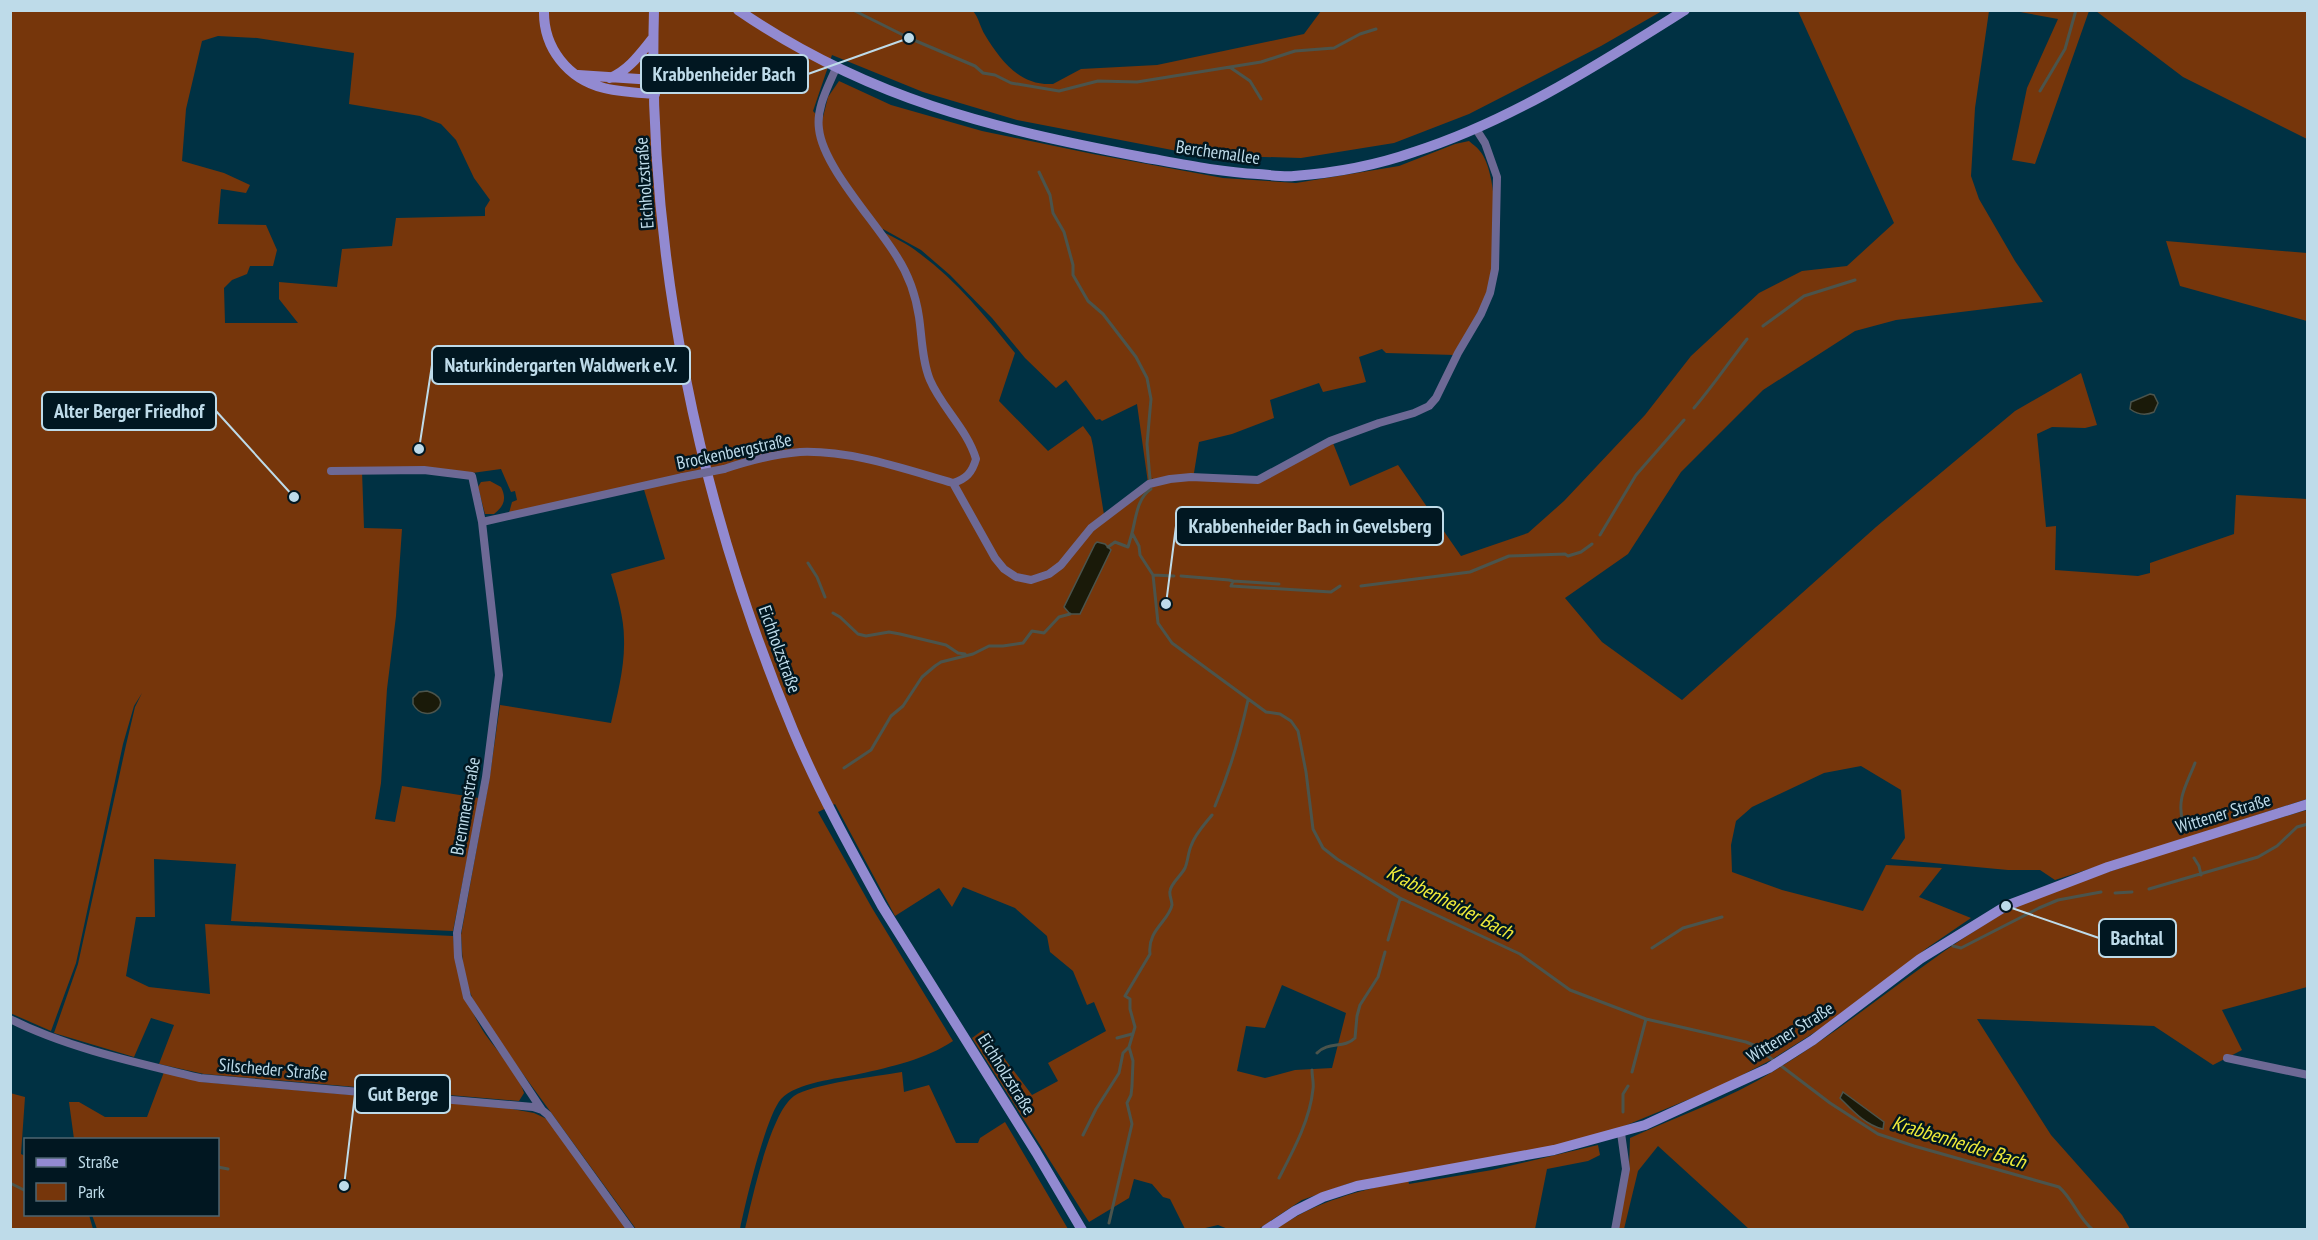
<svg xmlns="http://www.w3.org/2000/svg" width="2318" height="1240" font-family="'PT Sans Narrow',sans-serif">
<rect width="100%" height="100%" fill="#003143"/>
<path fill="#76360b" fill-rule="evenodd" d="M10,11h963c6,7 7,16 12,24 16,26 35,51 68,49l28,-15 76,-4 147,-31 17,-23h341l-61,35 -132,68 -75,29 -93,15 -103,-3 -181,-35 -94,-28 -91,-37 -19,56 9,10 6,-24 11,-16 52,24 91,26 111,23 130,24 73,5 103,-17 56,-22 14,-3c3,3 8,6 10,9 22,24 18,114 8,144 -7,21 -21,41 -32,61l-69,-2 -4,-4 -23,8 7,25 -43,10 -4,-9 -49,17 4,18 -42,16 -33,8 -6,37 64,3 76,-39 17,43 48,-21 63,91 67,-23 36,-32 81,-86 46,-59 68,-63 43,-22 45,-5 47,-43 -96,-212h191l-14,97 -4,68 8,23 36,62 28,41 -147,18 -41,11 -92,59 -82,82 -53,82 -63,44 37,44 80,58 194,-173 139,-116 66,-38 16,52 -12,3 -33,-1 -15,7 9,93 10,-1 -1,44 83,6 12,-3v-10l84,-29 2,-39 71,4v300l-252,81 -15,-10h-32l-117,-11 14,-21 -4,-48 -40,-24 -37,7 -72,34 -16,14 -5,24 1,27 50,18 81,21 23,-46 56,3 -23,29 52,21 -44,30 -96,74 -60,38 -50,26 -99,41 -66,19 -206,37 -48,17 -45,30 -29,-1 -10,-4 -17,4h-16l-15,-30 -7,-2 -11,-13 -18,-5 -5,19 -40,24 -117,-184 11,-8 49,65 26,-14 -10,-18 58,-32 -12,-29 -7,3 -14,-34 -23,-19 -3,-16 -32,-28 -52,-21 -11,20 -13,-19 -44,28 -60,-112 -17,8 54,96 81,133c-27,18 -62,26 -94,33 -22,5 -62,8 -78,25 -15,17 -36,105 -41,130h-104l-140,-192 -22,-35 -7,-17 -4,-19 -2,-31 29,-160 10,-70 111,18c6,-27 14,-56 13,-84 0,-21 -7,-45 -13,-65l54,-15 -23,-76 -133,30 3,-11 5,-2 -2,-9 -4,1 -10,-23 -29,4 -110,-2 2,57 38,1 -6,87 -9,73 -6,94 -6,36 20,3 7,-36 77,12 -26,133 -222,-10 5,-57 -82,-5 1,58h-19l-10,59 23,11 61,7 -5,-70 248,12c4,39 11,65 32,98 13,19 32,36 39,59l-5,8 -315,-27 -45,-10 15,-39 -23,-7 -17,39 -80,-24 24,-69 48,-219 9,-38 7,-14 -8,13 -11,38 -47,219 -25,68 -41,-18zM218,36l39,2 97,15 -5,51 71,12 21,8 15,16 18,38 16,22 -5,8v8l-89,2 -4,28 -50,3 -5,38 -58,-5v17l19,24h-73l-1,-35 8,-8 15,-6 3,-8h23l4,-16 -11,-25 -48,-1 3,-35 25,4 4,-8 -26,-12 -42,-12 4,-52 16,-68zM883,229l38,21 29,25 42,43 33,40 31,30 10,-8 30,40 4,-1 2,2 35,-17 11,79 5,-5 -1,8 -47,35 -12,-75 -2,-9 -8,-11 -35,25 -49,-50 16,-48c-29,-36 -59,-73 -96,-100 -11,-9 -24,-15 -36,-21zM1282,985l64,28 -14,55 -37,2 -30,8 -28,-7 9,-45 19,2z
M2015,11h74l-54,153 -23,-4 15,-72 31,-69z
M2096,11h211v128l-124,-62z
M2166,241l141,12v68l-127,-35z
M490,481l11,6c6,12 3,19 -7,27h-9l-7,-27 3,-5z
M2307,810v177l-85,23 20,40 -29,15 -59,-39 -177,-7 74,116 71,80 8,14h-381l-91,-83 -20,25 -14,58 -6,1 11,-59 1,-33c48,-22 99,-39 144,-67 80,-48 148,-110 228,-157 37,-21 79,-33 119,-46 62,-21 124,-40 186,-58z
M164,1072l38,10 304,26 28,5 13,6 80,110h-530l-5,-14 126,-1v-74l-144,-1 -5,-37h10l26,15h42z
M902,1072l2,20 25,-7 27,58h22l2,-5 25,-16 63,107h-323c7,-29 25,-116 49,-133 17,-12 84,-20 108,-24z
M10,1093l15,4 -4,57 4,2 1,58 63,1 4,14h-82z
M1598,1145l2,10 -12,6 -41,8 -12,60 -260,1c40,-29 87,-40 133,-50l1,4 83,-14z"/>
<path fill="#1a1a09" stroke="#4b544c" stroke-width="1.5" d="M2150,394l4,1 4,8 -4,9c-9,4 -16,3 -24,-3l1,-7z
M1097,542l8,2 6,6 -31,64h-10l-6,-7 31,-63z
M427,691c32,9 -1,37 -14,13v-6l6,-6z
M1843,1092l41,30 -1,7c-18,-4 -31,-19 -43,-31z"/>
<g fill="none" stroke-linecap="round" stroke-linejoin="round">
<path stroke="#4b544c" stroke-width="3" d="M853,10l56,28 66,28 8,7 12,2 16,8 48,8 39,-10 39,1 124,-20 34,-11 39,-3 26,-14 16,-5
M1231,68l19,13 11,18
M2040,91l25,-42 11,-39
M1039,172l11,23 3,18 11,19 9,33v10l15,26 15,13 33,43 11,21 4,21 -4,45 3,35
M1763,326l41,-30 51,-16
M1694,408c19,-22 35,-46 53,-69
M1151,489c-14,9 -15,29 -19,44l7,13 1,9 13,20 5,48 14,20 94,69 14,2 11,7 7,10 8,41 7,57 10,19 14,11 63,39 120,56 50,36 76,29 100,23 10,4 18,15
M1600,535l36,-60 48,-55
M1108,547l7,-5 13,5 4,-14
M808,563l9,14 8,20
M1153,575l21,1
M1181,576l48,4 4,1 -2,5 100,6 9,-6
M1233,581l46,3
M1361,586l109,-14 39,-16 56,-2 3,2 13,-4 11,-8
M833,613l7,4 18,17 8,2 23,-4 11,2 46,11 12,8 7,1
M844,768l27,-18 20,-34 12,-10 19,-29 13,-11 6,-4 32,-8 16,-8h14l20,-3 9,-12 12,2 15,-16 11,-3
M1215,806c15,-35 25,-70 33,-106
M2183,822c-7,-23 4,-38 12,-59
M2194,858l5,8 2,9
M2149,889l109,-32 19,-11 20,-19 11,-3
M2115,893l17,-1
M1388,940l12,-41
M1953,946l8,2 78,-40 19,-8 43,-8
M1652,948l31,-20 39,-11
M1117,1038l15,-4
M1317,1053c11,-12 27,-4 38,-15l2,-22 3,-11 18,-28 7,-25
M1780,1065l50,38 48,31 36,12 145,41c14,12 19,31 34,43
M1632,1072l14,-53
M1623,1112v-18l5,-8
M1083,1135l13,-26 23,-36 4,-20 6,-6
M218,1167l10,2
M1279,1178c14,-27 31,-58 34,-89 1,-6 -1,-12 -1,-19
M10,1183l16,8
M1109,1223l23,-99 -5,-21 4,-8 1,-9 1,-25 -4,-14 6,-20 -5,-18v-10l-5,-3 25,-42c-3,-24 19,-33 22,-49 0,-5 -3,-9 -2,-14 1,-8 11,-15 15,-23 3,-7 3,-15 6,-22 4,-12 13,-21 21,-31"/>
<path stroke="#6d6995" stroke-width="8" d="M724,469c24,-8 50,-15 76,-17 51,-2 104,17 153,31 13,-4 19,-10 23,-24 -9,-30 -34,-51 -46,-79 -8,-19 -8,-43 -11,-63 -3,-20 -11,-43 -22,-60 -21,-35 -74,-90 -78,-128 -3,-21 9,-42 17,-61
M331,471l93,-1 48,6 10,46 17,153 -13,102 -29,156 1,24 9,40 75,113 6,5 83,115
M953,483l42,75 9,11 12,8 15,3 18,-6 12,-9 30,-37 58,-44 21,-5 21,-2 67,3 72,-39 49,-18 35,-10 15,-7 7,-8 22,-45 23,-39 9,-21 5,-24 2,-92 -12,-34 -9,-14
M482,522l201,-45
M10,1019c57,29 128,44 190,59l333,29 9,3
M2227,1058l81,17
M1615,1230l11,-61 -5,-36"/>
<path stroke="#928ad1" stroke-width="10" d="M544,10c-1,38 24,69 60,78 16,4 34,5 51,6
M654,10c-7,245 45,495 139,720 25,60 57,118 89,176l154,246 46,78
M738,10c130,89 253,118 404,147 39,7 77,15 116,17 12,1 25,3 36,2 40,-3 83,-11 120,-24 97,-31 185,-88 271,-142
M578,75l76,5
M610,78c19,-8 30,-24 43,-40
M1266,1230l29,-19 28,-14 34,-11 197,-36 91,-25 124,-57 44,-28 107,-81 86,-53 102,-39 200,-63"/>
<path stroke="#6d6995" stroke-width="8" d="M683,477l41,-8"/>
</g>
<g text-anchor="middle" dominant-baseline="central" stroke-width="5" stroke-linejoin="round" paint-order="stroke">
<g font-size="18" fill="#bedbe9" stroke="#011721">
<text transform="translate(1218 152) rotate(8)">Berchemallee</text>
<text transform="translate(644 183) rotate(-94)">Eichholzstraße</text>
<text transform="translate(734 451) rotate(-12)">Brockenbergstraße</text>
<text transform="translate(780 649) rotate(70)">Eichholzstraße</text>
<text transform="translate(465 806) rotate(-80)">Bremmenstraße</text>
<text transform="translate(2223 813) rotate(-17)">Wittener Straße</text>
<text transform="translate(1790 1032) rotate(-32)">Wittener Straße</text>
<text transform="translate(273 1069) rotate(5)">Silscheder Straße</text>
<text transform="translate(1007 1074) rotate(58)">Eichholzstraße</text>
</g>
<g font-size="20" font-style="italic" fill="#efec3a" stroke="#011721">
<text transform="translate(1450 902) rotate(27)">Krabbenheider Bach</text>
<text transform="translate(1959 1142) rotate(17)">Krabbenheider Bach</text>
</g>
</g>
<path fill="none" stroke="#bedbe9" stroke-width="2" d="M909 38L808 74M419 449L432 365M294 497L216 411M1166 604L1176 526M2006 906L2099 938M344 1186L355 1094"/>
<g fill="#bedbe9" stroke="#011721" stroke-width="2">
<circle cx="909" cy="38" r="6"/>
<circle cx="419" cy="449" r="6"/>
<circle cx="294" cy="497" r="6"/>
<circle cx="1166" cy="604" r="6"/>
<circle cx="2006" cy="906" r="6"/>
<circle cx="344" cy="1186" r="6"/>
</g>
<g fill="#011721" stroke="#bedbe9" stroke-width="2">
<rect x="641" y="55" width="167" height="38" rx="6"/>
<rect x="432" y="346" width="258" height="38" rx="6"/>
<rect x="42" y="392" width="174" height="38" rx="6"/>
<rect x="1176" y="507" width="267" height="38" rx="6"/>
<rect x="2099" y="919" width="77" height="38" rx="6"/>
<rect x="355" y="1075" width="95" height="38" rx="6"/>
</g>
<g font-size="20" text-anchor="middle" font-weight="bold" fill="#bedbe9">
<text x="724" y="81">Krabbenheider Bach</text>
<text x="561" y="372">Naturkindergarten Waldwerk e.V.</text>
<text x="129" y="418">Alter Berger Friedhof</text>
<text x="1310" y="533">Krabbenheider Bach in Gevelsberg</text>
<text x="2137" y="945">Bachtal</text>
<text x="403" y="1101">Gut Berge</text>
</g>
<rect width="2318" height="1240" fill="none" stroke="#bedbe9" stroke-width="24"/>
<rect x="24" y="1138" width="195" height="78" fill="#011721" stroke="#4d6571" stroke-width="1.5"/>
<rect x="36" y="1158" width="30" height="9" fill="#928ad1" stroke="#4d6571" stroke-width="1.5"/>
<text x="78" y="1168" font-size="18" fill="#bedbe9">Straße</text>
<rect x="36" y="1183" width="30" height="18" fill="#76360b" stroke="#4d6571" stroke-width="1.5"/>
<text x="78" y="1198" font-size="18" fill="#bedbe9">Park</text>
</svg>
